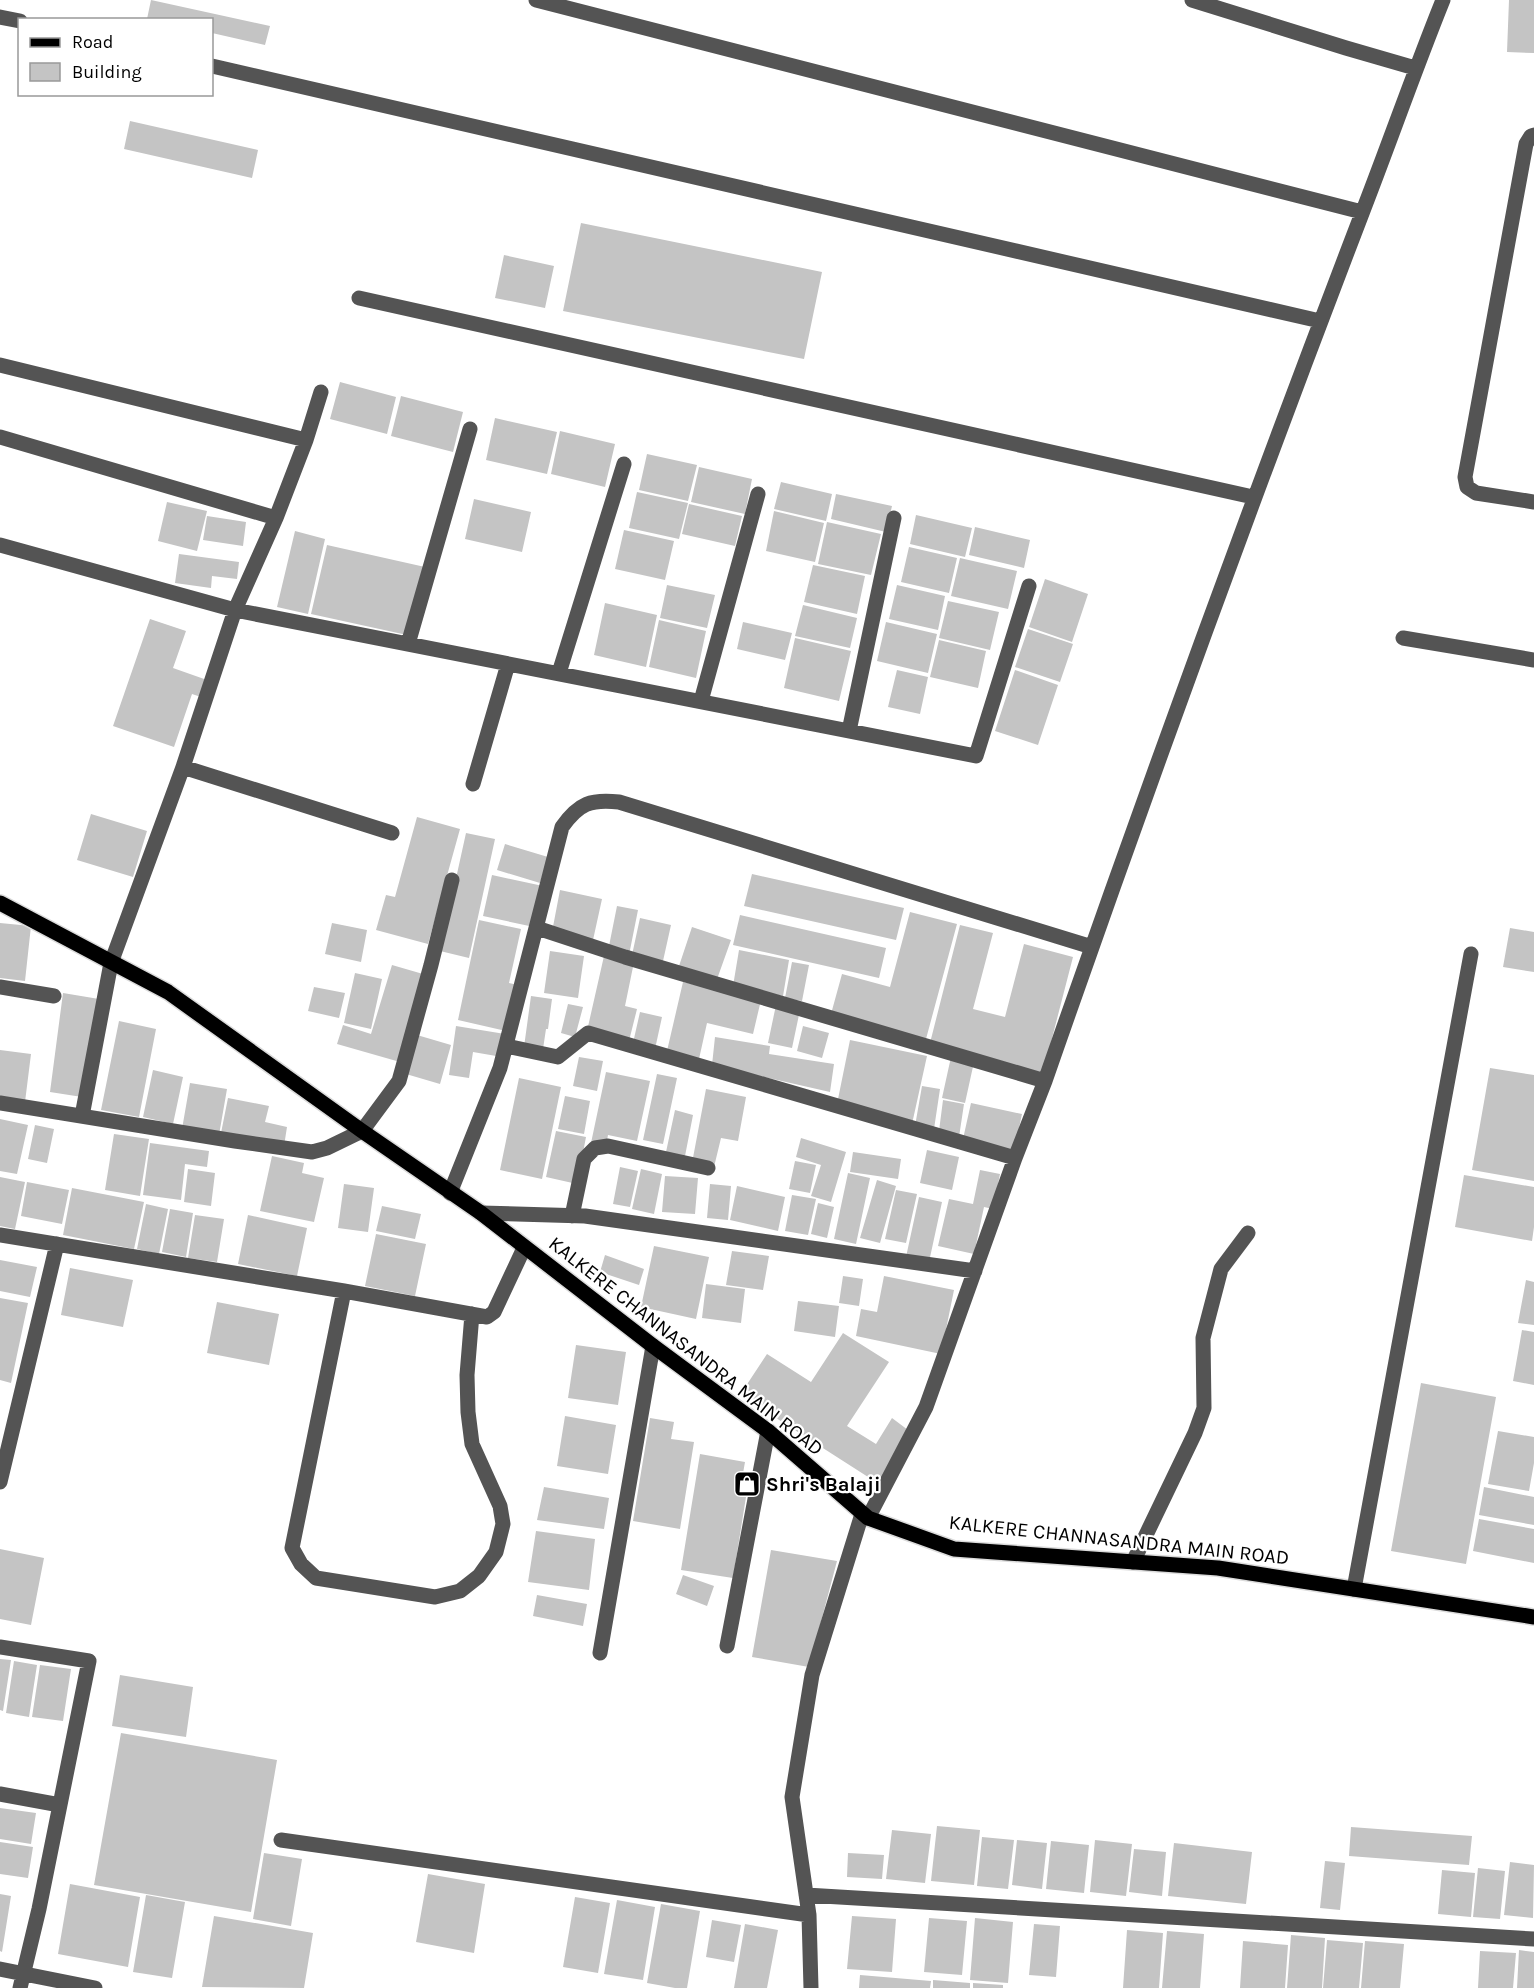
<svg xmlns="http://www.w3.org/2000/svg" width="1534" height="1988" font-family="Karla,sans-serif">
<rect width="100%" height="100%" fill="#fff"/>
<path fill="#c4c4c4" d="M151,0l119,26 -5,19 -53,-12v-13l-65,-1z
M1509,0h25v53l-27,-1z
M130,121l128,29 -6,28 -128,-29z
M581,223l241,49 -18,87 -241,-48z
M504,255l50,11 -9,42 -50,-10z
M340,382l56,15 -9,37 -57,-15z
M401,396l62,16 -10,40 -62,-16z
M495,418l62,14 -10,42 -61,-14z
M560,431l55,13 -10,43 -54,-13z
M647,454l50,11 -9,36 -49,-11z
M699,467l53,12 -7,35 -54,-12z
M781,482l51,12 -6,27 -52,-12z
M637,492l51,11 -9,36 -50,-11z
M836,494l56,12 -6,26 -55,-13z
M474,499l57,13 -9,40 -57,-13z
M167,502l40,9 -10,40 -39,-10z
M689,504l53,12 -7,30 -53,-12z
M774,511l50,12 -9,39 -49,-11z
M916,515l56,13 -7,29 -55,-13z
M207,516l39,6 -3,24 -40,-6z
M827,522l54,12 -10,41 -53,-11z
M975,527l55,13 -6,28 -55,-13z
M624,530l50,11 -9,39 -50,-11z
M295,531l30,8 -17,75 -31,-7z
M327,545l98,22 -18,68 -96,-21z
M909,547l48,11 -8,35 -48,-11z
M179,554l60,8 -2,17 -25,-3 -1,12 -36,-5z
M960,558l57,13 -9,38 -57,-13z
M813,565l52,11 -8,38 -53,-12z
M1045,579l43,15 -16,48 -43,-15z
M667,585l48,10 -8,33 -47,-10z
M897,585l48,11 -7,34 -49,-11z
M948,601l51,11 -9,38 -51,-12z
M605,603l52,12 -11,52 -52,-12z
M803,605l54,13 -7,30 -55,-12z
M150,619l36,12 -13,37 34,12 -6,17 -9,-3 -18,53 -61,-21z
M659,620l47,11 -10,47 -47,-11z
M743,622l49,11 -7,27 -48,-11z
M886,622l51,12 -9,39 -51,-12z
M1028,629l45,15 -13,38 -45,-15z
M795,638l56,13 -12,50 -55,-13z
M939,640l47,11 -8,37 -48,-11z
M897,670l31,7 -8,37 -32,-7z
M1015,670l43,15 -20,60 -43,-14z
M91,814l56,17 -14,46 -56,-17z
M417,817l43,12 -32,115 -52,-14 10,-35 9,2z
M466,833l29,6 -26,119 -29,-7z
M505,844l43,13 -8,26 -43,-13z
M752,874l152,34 -8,32 -152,-34z
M492,875l51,11 -9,41 -51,-11z
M560,890l42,9 -9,41 -41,-8z
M617,906l21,4 -9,45 -21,-4z
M910,912l47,12 -31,115 -95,-25 11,-40 48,13z
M740,915l146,33 -7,30 -146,-33z
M640,918l31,7 -8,36 -31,-6z
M479,920l42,9 -12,54 9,2 -12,46 -48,-11z
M0,923l31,3 -6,55 -25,-3z
M332,923l35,7 -6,32 -36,-8z
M960,925l33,8 -20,76 32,8 19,-73 49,13 -30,116 -113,-30z
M692,927l39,13 -15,42 -38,-13z
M1510,928l24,4v40l-31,-5z
M739,950l50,10 -6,36 -50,-10z
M550,951l34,5 -6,42 -34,-5z
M604,956l30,6 -9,44 12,3 -8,32 -42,-10z
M792,962l17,3 -7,36 -17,-3z
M392,965l31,9 -23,88 -63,-18 6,-19 28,9z
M355,973l27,6 -11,50 -27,-6z
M683,982l78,18 -8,34 -46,-11 -8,36 -32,-8z
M314,987l31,6 -6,25 -31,-7z
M63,993l36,6 -17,98 -32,-5z
M531,996l21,3 -4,30h-2l-3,20 -19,-2z
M568,1004l15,3 -8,30 -14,-4z
M776,1005l24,5 -8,38 -24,-5z
M640,1012l22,5 -7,32 -22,-6z
M119,1021l37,8 -17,88 -38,-7z
M456,1026l49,8 -3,23 -29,-5 -4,26 -20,-3z
M803,1026l26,7 -7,25 -25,-7z
M417,1035l34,10 -11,39 -34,-10z
M715,1037l55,9 -1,8 65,10 -4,28 -118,-27z
M850,1040l77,16 -15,68 -75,-20z
M0,1050l31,4 -6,48 -25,-3z
M579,1057l24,4 -6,30 -24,-5z
M951,1057l23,5 -9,41 -23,-5z
M1490,1068l44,7v106l-62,-11z
M153,1070l30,7 -10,47 -30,-7z
M606,1072l44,9 -13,60 -29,-6 -2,11 -15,-3z
M657,1074l20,4 -14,66 -20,-4z
M519,1078l42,9 -19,92 -42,-9z
M190,1083l37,6 -8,46 -37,-6z
M922,1086l18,3 -6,40 -19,-3z
M706,1089l40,8 -8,44 -17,-3 -7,29 -22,-4z
M565,1096l25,5 -6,33 -26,-5z
M228,1098l41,8 -4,16 22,5 -3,19 -63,-13z
M943,1100l21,4 -5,33 -20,-6z
M971,1103l51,11 -8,37 -51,-12z
M675,1110l18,5 -8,41 -19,-4z
M0,1119l28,6 -11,49 -17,-3z
M35,1125l19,4 -7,34 -19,-4z
M556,1131l30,6 -9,47 -31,-7z
M114,1134l35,5 -9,57 -35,-6z
M801,1138l45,14 -15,50 -20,-6 10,-31 -25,-8z
M150,1143l59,8 -2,16 -22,-3 -4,36 -38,-5z
M927,1150l32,7 -7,33 -32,-7z
M853,1152l48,7 -3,20 -48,-7z
M272,1156l32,7 -2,10 22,5 -10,44 -54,-11z
M795,1161l21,4 -6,28 -21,-4z
M620,1167l18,4 -8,36 -17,-3z
M188,1169l27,4 -4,33 -27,-4z
M641,1169l21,5 -8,40 -22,-5z
M980,1170l20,4 -7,35 -9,-2 -10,47 -36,-8 11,-47 24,5z
M848,1173l22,5 -14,66 -22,-5z
M1464,1175l70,12v40l-2,14 -77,-14z
M665,1176l33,2 -3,36 -33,-2z
M0,1177l25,5 -10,47 -15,-3z
M877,1180l19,6 -16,57 -20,-5z
M27,1182l42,8 -7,34 -41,-8z
M344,1184l30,4 -6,44 -30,-4z
M710,1184l21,2 -3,34 -21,-2z
M737,1186l48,11 -7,34 -48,-11z
M72,1188l72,14 -10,47 -71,-14z
M896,1190l21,4 -11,49 -21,-4z
M792,1195l24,4 -8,36 -23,-4z
M919,1197l23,5 -13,60 -23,-5z
M818,1203l16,4 -7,31 -16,-4z
M146,1204l22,5 -9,45 -22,-5z
M382,1206l39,8 -6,25 -39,-8z
M170,1209l23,4 -7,44 -24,-5z
M195,1215l29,4 -7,43 -29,-4z
M248,1215l59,13 -10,48 -59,-12z
M376,1234l50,10 -11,52 -50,-10z
M654,1246l55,11 -13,62 -55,-12z
M732,1251l37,5 -6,34 -37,-5z
M605,1255l39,14 -5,16 -39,-13z
M0,1260l37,7 -7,30 -30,-6z
M70,1268l63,12 -10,47 -62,-12z
M843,1276l20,3 -4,27 -20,-3z
M884,1276l70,14 -13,64 -85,-18 5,-27 16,3z
M1526,1280l8,2v43l-16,-2z
M706,1284l39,5 -4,34 -39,-5z
M0,1298l28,5 -17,80 -11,-3z
M798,1301l41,5 -4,31 -41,-6z
M217,1302l62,12 -10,51 -62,-12z
M1522,1330l12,2v53l-21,-4z
M843,1333l46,29 -42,64 29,18 16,-26 16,12 -29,54 -139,-89 27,-41 44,28z
M576,1345l50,7 -8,53 -50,-7z
M1421,1383l75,14 -30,167 -75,-13z
M565,1416l51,9 -8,49 -51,-8z
M650,1418l24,4 -3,17 23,3 -14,87 -47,-8z
M1498,1431l36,6v26l-5,28 -41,-7z
M700,1454l45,8 -6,34 7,1 -13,81 -52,-8z
M544,1487l65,11 -5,31 -67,-9z
M1484,1487l50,10v28l-55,-10z
M1479,1519l55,10v34l-61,-12z
M536,1531l59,8 -6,51 -61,-8z
M0,1549l44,9 -13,67 -31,-6z
M771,1550l66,11 -28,106 -57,-10z
M683,1575l31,11 -7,20 -31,-12z
M537,1595l50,9 -4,22 -50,-10z
M0,1659l11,1 -8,51 -3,-1z
M14,1661l23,4 -8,52 -23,-4z
M40,1665l31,4 -8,52 -31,-4z
M120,1675l73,12 -7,50 -74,-11z
M121,1733l156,27 -26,152 -157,-27z
M0,1808l36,5 -5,31 -31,-5z
M937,1826l43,4 -6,55 -43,-4z
M1351,1827l121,9 -3,29 -120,-9z
M892,1830l39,4 -6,49 -39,-4z
M982,1837l32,3 -6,49 -31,-3z
M1017,1840l30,3 -5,46 -30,-4z
M1095,1840l37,4 -6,52 -36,-4z
M1051,1841l38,4 -5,48 -38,-4z
M0,1842l33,5 -5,31 -28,-4z
M1174,1843l78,9 -6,52 -78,-8z
M1134,1849l32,3 -4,44 -33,-4z
M264,1853l38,6 -11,67 -38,-7z
M848,1853l36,2 -2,24 -35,-2z
M1325,1861l20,2 -5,47 -20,-2z
M1510,1862l24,3 -1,53 -29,-3z
M1478,1868l27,3 -5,48 -27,-2z
M1442,1870l33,3 -4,44 -33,-3z
M428,1874l57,10 -11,69 -58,-11z
M70,1884l70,13 -12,70 -70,-13z
M0,1894l11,2 -9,56 -2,-1z
M146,1895l39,7 -13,76 -39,-6z
M575,1897l35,6 -12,70 -35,-6z
M617,1900l38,7 -12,73 -39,-6z
M661,1904l39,7 -13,77h-12l-28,-5z
M214,1916l99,17 -9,55 -102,-1z
M852,1916l44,3 -4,53 -45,-3z
M929,1918l38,3 -5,54 -38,-3z
M975,1918l38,4 -5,61 -38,-3z
M712,1920l29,5 -7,37 -28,-5z
M745,1924l33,6 -11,58h-33z
M1034,1924l26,2 -4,51 -27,-2z
M1127,1930l36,3 -4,55h-36z
M1167,1931l37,3 -4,54h-38z
M1291,1935l34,3 -3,50h-35z
M1327,1940l36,3 -4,45h-36z
M1243,1941l45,4 -3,43h-45z
M1365,1941l39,3 -4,44h-39z
M1519,1950l15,2v36h-17z
M1480,1951l36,2 -3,35h-35z
M860,1975l71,6 -1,7h-71z
M933,1980l37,3v5h-37z
M973,1983l30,2v3h-30z"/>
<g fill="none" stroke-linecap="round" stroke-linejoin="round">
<defs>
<path id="major" d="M0,903l168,89 194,139 119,82 172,133 115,85 100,87 86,31 264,19 316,49"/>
</defs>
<use href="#major" stroke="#dbdbdb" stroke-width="18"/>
<path stroke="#545454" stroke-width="15" d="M536,0l826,212
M1192,0l154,48 69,20
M0,17l20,4
M212,66l1108,255
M1534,135l-3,1 -5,8 -61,333 2,10 9,6 58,9
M359,298l894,199
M0,365l306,75
M0,437l276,81
M0,545l235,65 741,146 53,-170
M1403,638l131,22
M408,644l62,-215
M559,673l65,-209
M701,701l57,-207
M849,731l45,-213
M183,767l209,66
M473,784l35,-120
M537,928l88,29 420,124
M0,987l54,9
M506,1046l52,11 30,-24 427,125
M0,1103l235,38 77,11 15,-4 35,-17 37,-50 32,-116 21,-85
M82,1116l29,-153 72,-196 52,-157 41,-92 30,-78 15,-48
M450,1193l50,-125 62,-241c17,-24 29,-28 57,-25l473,145
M481,1213l104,3 390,55
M572,1216l12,-57 11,-11 13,-2 100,22
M0,1235l344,56 143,26 7,-5 30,-64
M344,1291l-52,257 9,16 15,14 119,19 25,-6 19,-15 17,-24 7,-28 -3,-18 -28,-62 -4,-32 -1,-37 5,-61
M0,1482l57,-238
M868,1518l58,-111 89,-249 30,-77c101,-290 206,-578 316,-865 28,-72 53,-144 82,-216
M1133,1562l62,-129 9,-25 -1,-70 18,-69 27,-36
M1354,1589l117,-635
M727,1646l41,-215
M0,1647l89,14 -50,248 -19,79
M600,1653l53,-307
M0,1794l60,11
M281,1840l528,75
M806,1895l728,44
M0,1969l95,19
M811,1988l-2,-73 -17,-118 20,-122 50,-161"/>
<use href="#major" stroke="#000" stroke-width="15"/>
</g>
<defs>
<symbol id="shop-square" viewBox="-11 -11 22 22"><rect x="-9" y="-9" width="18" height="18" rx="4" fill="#000" stroke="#fff"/><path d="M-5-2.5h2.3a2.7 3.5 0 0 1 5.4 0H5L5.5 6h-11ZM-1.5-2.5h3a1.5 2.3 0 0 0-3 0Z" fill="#fff"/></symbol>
</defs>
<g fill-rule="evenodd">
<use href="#shop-square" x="732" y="1469" width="30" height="30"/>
</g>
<g text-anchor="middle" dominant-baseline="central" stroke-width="4.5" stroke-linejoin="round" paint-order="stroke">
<g font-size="20" fill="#000" stroke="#fff">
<text transform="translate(686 1346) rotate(38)">KALKERE CHANNASANDRA MAIN ROAD</text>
<text transform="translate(1119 1540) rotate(6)">KALKERE CHANNASANDRA MAIN ROAD</text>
</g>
<g font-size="20" font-weight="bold" fill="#000" stroke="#fff" text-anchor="start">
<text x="766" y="1484">Shri's Balaji</text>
</g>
</g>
<rect x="18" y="18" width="195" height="78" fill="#ffffff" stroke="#999999" stroke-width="1.5"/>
<rect x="30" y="38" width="30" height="9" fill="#000000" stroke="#999999" stroke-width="1.5"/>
<text x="72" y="48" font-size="18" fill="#000000">Road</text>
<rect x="30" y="63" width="30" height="18" fill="#c4c4c4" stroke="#999999" stroke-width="1.5"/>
<text x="72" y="78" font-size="18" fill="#000000">Building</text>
</svg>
